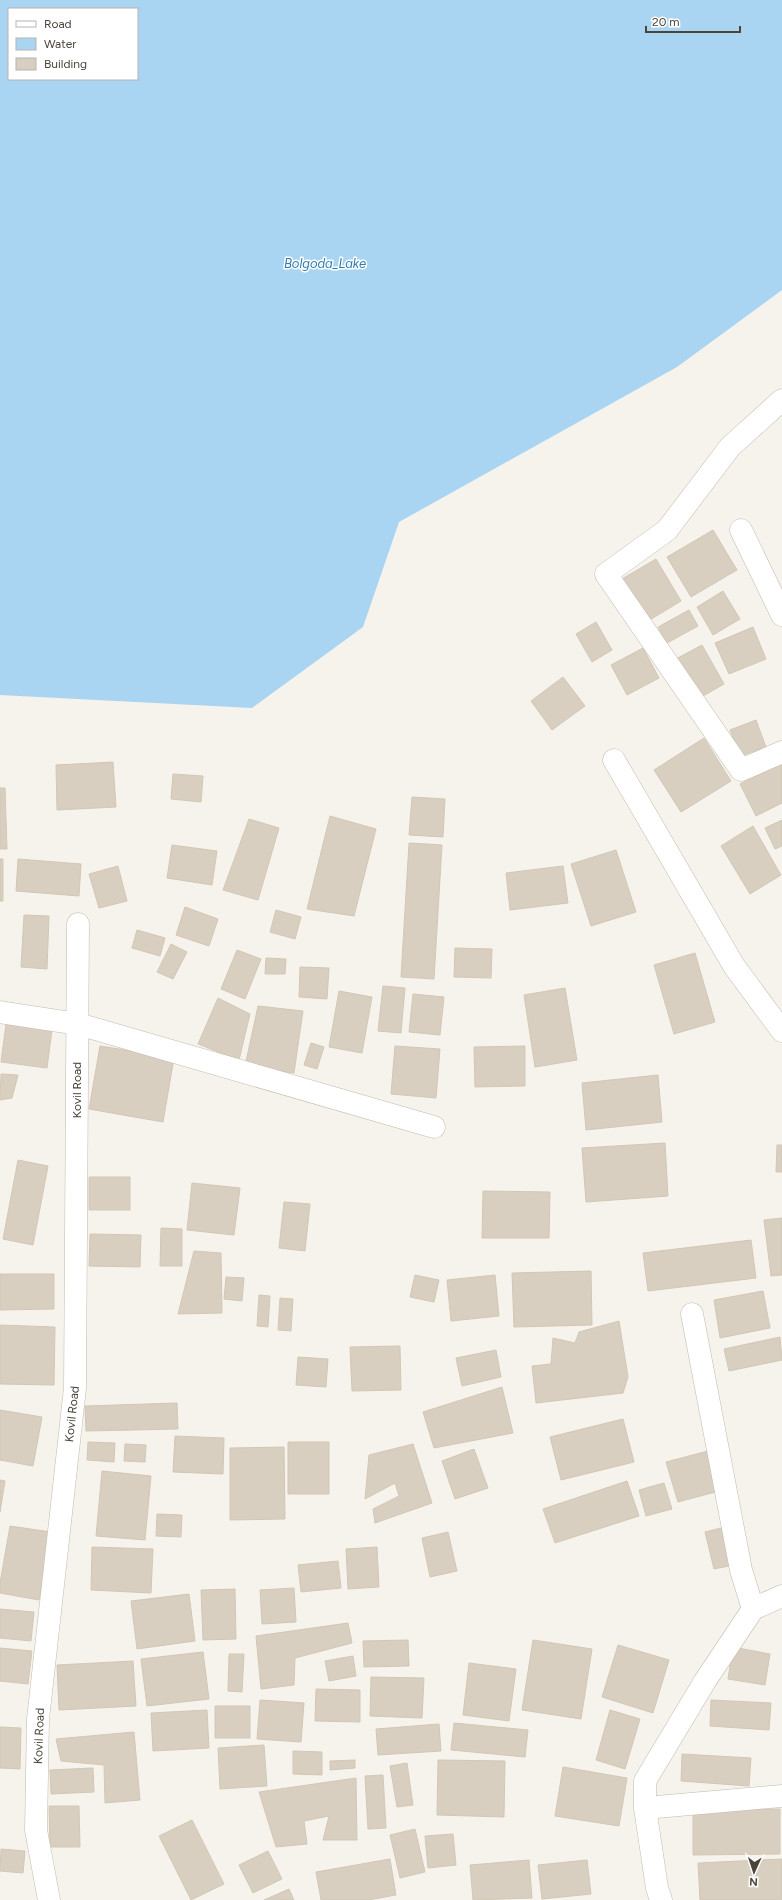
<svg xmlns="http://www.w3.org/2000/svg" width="782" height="1900" font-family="Figtree,sans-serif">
<rect width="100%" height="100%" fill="#f6f3ec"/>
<path fill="#a9d4f2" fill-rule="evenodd" d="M0,0h782v290l-105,77 -278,155 -36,105 -111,81 -252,-13zM9,9h128v70h-128z"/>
<path fill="#d8cfc1" stroke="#d3c7b4" d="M713,530l24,40 -46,27 -24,-40z
M656,559l25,42 -33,20 -26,-42z
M723,591l17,28 -27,16 -16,-28z
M689,610l9,16 -31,17 -9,-16z
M596,622l16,28 -20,12 -16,-28z
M753,627l13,32 -37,15 -14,-31z
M702,645l22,39 -28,16 -22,-40z
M643,648l16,30 -32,17 -16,-30z
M563,677l22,29 -33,24 -21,-29z
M756,720l10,27 -26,9 -10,-26z
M704,738l27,43 -50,31 -27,-42z
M113,762l3,45 -59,3 -1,-45z
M782,763v40l-26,13 -16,-32z
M173,774l30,2 -2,26 -30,-3z
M0,788h5l2,61h-7z
M412,797l33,2 -2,38 -34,-2z
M330,816l46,13 -22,87 -47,-7z
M249,819l30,9 -21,72 -35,-10z
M782,820v26l-7,3 -10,-21z
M753,826l28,49 -31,19 -29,-48z
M409,843l33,2 -8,134 -33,-2z
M172,845l45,6 -5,34 -45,-7z
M616,850l20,62 -45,14 -20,-62z
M0,859h3v42h-3z
M18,859l63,5 -2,32 -63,-5z
M118,866l9,35 -28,7 -10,-34z
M563,866l5,37 -58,7 -4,-37z
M185,907l33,12 -9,27 -33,-11z
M276,910l25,7 -6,22 -25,-7z
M24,915l25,1 -2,53 -26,-2z
M137,930l28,8 -5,18 -28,-8z
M171,944l16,8 -14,27 -16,-7z
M455,948l37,1 -1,29 -37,-1z
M237,950l24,9 -16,40 -24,-10z
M695,953l20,69 -41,12 -20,-69z
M266,958l20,1 -1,15h-20z
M300,967l29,1 -2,31 -28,-2z
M383,986l22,2 -4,45 -23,-2z
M565,988l12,72 -42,7 -11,-72z
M339,991l33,6 -10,56 -33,-6z
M413,994l31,3 -4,38 -31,-3z
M218,998l32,16 -11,46 -41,-16z
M258,1006l45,5 -9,62 -49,-7z
M6,1024l46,6 -5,38 -46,-6z
M311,1043l13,4 -7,22 -13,-4z
M100,1046l74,12 -11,64 -74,-13z
M395,1046l45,3 -4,49 -45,-4z
M525,1046v40l-50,1 -1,-40z
M1,1074l17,1 -6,23 -12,2z
M658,1075l4,47 -76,8 -4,-47z
M665,1143l3,53 -82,6 -4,-54z
M777,1145h5v27h-6z
M18,1160l30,6 -15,79 -30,-6z
M89,1177h41v33h-41z
M192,1183l48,5 -6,47 -47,-5z
M483,1191l67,1 -1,46h-67z
M284,1202l26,2 -5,47 -26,-3z
M782,1218v57l-11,1 -7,-56z
M161,1228l21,1v37h-22z
M90,1234l51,1 -1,32 -51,-1z
M751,1240l5,38 -108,13 -5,-38z
M194,1251l27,2 1,60 -44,1z
M591,1271l1,54 -78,2 -2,-54z
M0,1274h54v35l-54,1z
M415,1275l24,5 -5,22 -24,-5z
M495,1275l4,41 -48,5 -4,-41z
M226,1277l18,1 -2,23 -18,-2z
M763,1291l7,37 -50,10 -6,-38z
M259,1295l11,1 -2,31 -11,-1z
M280,1298l13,1 -2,32 -13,-1z
M619,1321l9,56 -5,16 -87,10 -4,-37 19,-2 2,-26 22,5 4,-11z
M0,1325l55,2 -1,58 -54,-1z
M780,1337l2,23 -53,11 -5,-22z
M400,1346l1,44 -49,1 -2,-44z
M496,1350l5,27 -39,9 -6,-28z
M298,1357l30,2 -2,28 -30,-2z
M502,1387l11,46 -79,15 -11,-36z
M177,1403l1,26 -92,2 -1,-25z
M0,1410l42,7 -9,49 -33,-6z
M623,1419l11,43 -73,18 -11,-43z
M175,1436l49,2 -1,36 -50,-2z
M88,1442l27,1 -1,19 -27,-2z
M288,1442h41v52h-41z
M125,1444l21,1 -1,17 -21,-1z
M413,1444l19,59 -57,20 -2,-14 26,-13 -4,-13 -30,16 4,-44z
M284,1447l1,72 -55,1v-72z
M474,1449l14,39 -33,11 -13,-38z
M708,1451l11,40 -41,11 -12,-40z
M102,1471l49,5 -6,64 -49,-4z
M0,1480l5,1 -5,31z
M627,1481l12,35 -84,27 -12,-34z
M664,1483l8,26 -26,7 -7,-26z
M157,1514l25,1 -1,22 -25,-1z
M10,1526l41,6 -12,68 -39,-7v-10z
M725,1527l9,38 -20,4 -9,-37z
M448,1532l9,39 -27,6 -8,-39z
M92,1547l61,2 -2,44 -60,-3z
M377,1547l2,40 -31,2 -2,-40z
M338,1561l3,27 -40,4 -3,-27z
M294,1588l2,34 -34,2 -2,-34z
M235,1589l1,50 -33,1 -2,-50z
M189,1594l6,47 -58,8 -6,-48z
M0,1609l34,3 -3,29 -31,-3z
M348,1623l4,20 -57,15 -1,27 -33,4 -5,-53z
M408,1640l1,26 -45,1 -1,-26z
M533,1640l59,9 -11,70 -59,-9z
M618,1645l51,15 -16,53 -51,-16z
M733,1647l37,7 -5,31 -37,-6z
M0,1648l32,3 -4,33 -28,-3z
M203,1652l6,47 -62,7 -6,-47z
M229,1654h15l-2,38 -14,-1z
M353,1656l3,20 -27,5 -4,-20z
M133,1661l3,45 -77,4 -2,-45z
M469,1663l47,6 -7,52 -46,-6z
M371,1677l53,1 -2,40 -52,-2z
M316,1689l44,1v32l-45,-1z
M260,1700l44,3 -3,39 -44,-3z
M711,1700l60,3 -2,27 -59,-4z
M215,1706h35v32h-35z
M207,1710l2,38 -56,3 -2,-38z
M610,1710l30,9 -15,50 -29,-9z
M454,1723l74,7 -3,27 -74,-7z
M439,1724l2,27 -63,4 -2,-26z
M0,1727l21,1 -1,41 -20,-1z
M134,1732l6,68 -35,3 -1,-38 -43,-4 -5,-22z
M264,1745l3,41 -47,3 -2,-41z
M293,1751l29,1v23l-29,-1z
M682,1754l69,4 -2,28 -68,-5z
M355,1760v8l-25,2v-9z
M438,1760l67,1 -1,56 -67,-2z
M407,1763l6,42 -16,2 -7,-41z
M563,1767l64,11 -8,48 -64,-10z
M93,1768l1,24 -43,2 -1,-24z
M383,1775l3,53 -18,1 -3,-53z
M356,1778l1,62h-34l6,-24 -25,5 3,23 -31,3 -17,-55z
M49,1806h30l1,41h-30z
M780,1809v45l-87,1v-45z
M192,1820l32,64 -33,16 -32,-64z
M415,1829l10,43 -25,6 -10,-43z
M453,1834l3,31 -28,3 -3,-32z
M1,1849l24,2 -2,22 -23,-2z
M268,1851l14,28 -29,14 -14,-28z
M390,1859l6,36 -28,5h-47l-5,-28z
M782,1859v41h-82l-2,-37z
M529,1860l3,38 -59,2 -3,-35z
M587,1860l4,34 -49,5 -4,-34z
M289,1889l5,11h-30z"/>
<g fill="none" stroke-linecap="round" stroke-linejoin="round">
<defs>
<path id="minor" d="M782,400l-52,47 -63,83 -61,44 135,196 41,-18
M741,530l41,85
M614,760l120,206 48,65
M0,1012l78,12 356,103
M692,1314l49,256 12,39
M645,1808l137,-12
M49,1900l-13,-70 2,-111 37,-331 3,-464
M661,1900l-4,-12 -12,-80v-27l60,-100 48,-72 29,-13"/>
</defs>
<use href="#minor" stroke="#c2bbae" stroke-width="23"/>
<use href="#minor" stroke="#fff" stroke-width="22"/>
</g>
<g text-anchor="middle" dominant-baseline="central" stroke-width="3" stroke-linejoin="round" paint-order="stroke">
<g font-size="12" fill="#4b4439" stroke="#fff">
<text transform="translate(77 1090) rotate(-90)">Kovil Road</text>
<text transform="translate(72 1414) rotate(-84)">Kovil Road</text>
<text transform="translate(39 1736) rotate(-88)">Kovil Road</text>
</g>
<g font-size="13" font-style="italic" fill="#2e7ab2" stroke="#fff">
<text x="325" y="263">Bolgoda_Lake</text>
</g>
</g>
<rect x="8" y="8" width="130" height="72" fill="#ffffff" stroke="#b7b4b0"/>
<rect x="16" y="21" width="20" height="6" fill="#ffffff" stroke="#b7b4b0"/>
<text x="44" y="28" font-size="12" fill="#4b4439">Road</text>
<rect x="16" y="38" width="20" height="12" fill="#a9d4f2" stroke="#b7b4b0"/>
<text x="44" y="48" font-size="12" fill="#4b4439">Water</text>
<rect x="16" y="58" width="20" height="12" fill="#d8cfc1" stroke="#b7b4b0"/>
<text x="44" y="68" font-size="12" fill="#4b4439">Building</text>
<g transform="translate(754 1872) rotate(183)" stroke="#ffffff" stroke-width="3" paint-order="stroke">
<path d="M0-3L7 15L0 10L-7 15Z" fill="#4b4439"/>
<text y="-6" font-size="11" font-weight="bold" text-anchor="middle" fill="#4b4439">N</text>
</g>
<path d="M646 26v6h94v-6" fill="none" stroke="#4b4439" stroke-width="2"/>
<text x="652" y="26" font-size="12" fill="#4b4439" stroke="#ffffff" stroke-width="3" paint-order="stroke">20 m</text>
</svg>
